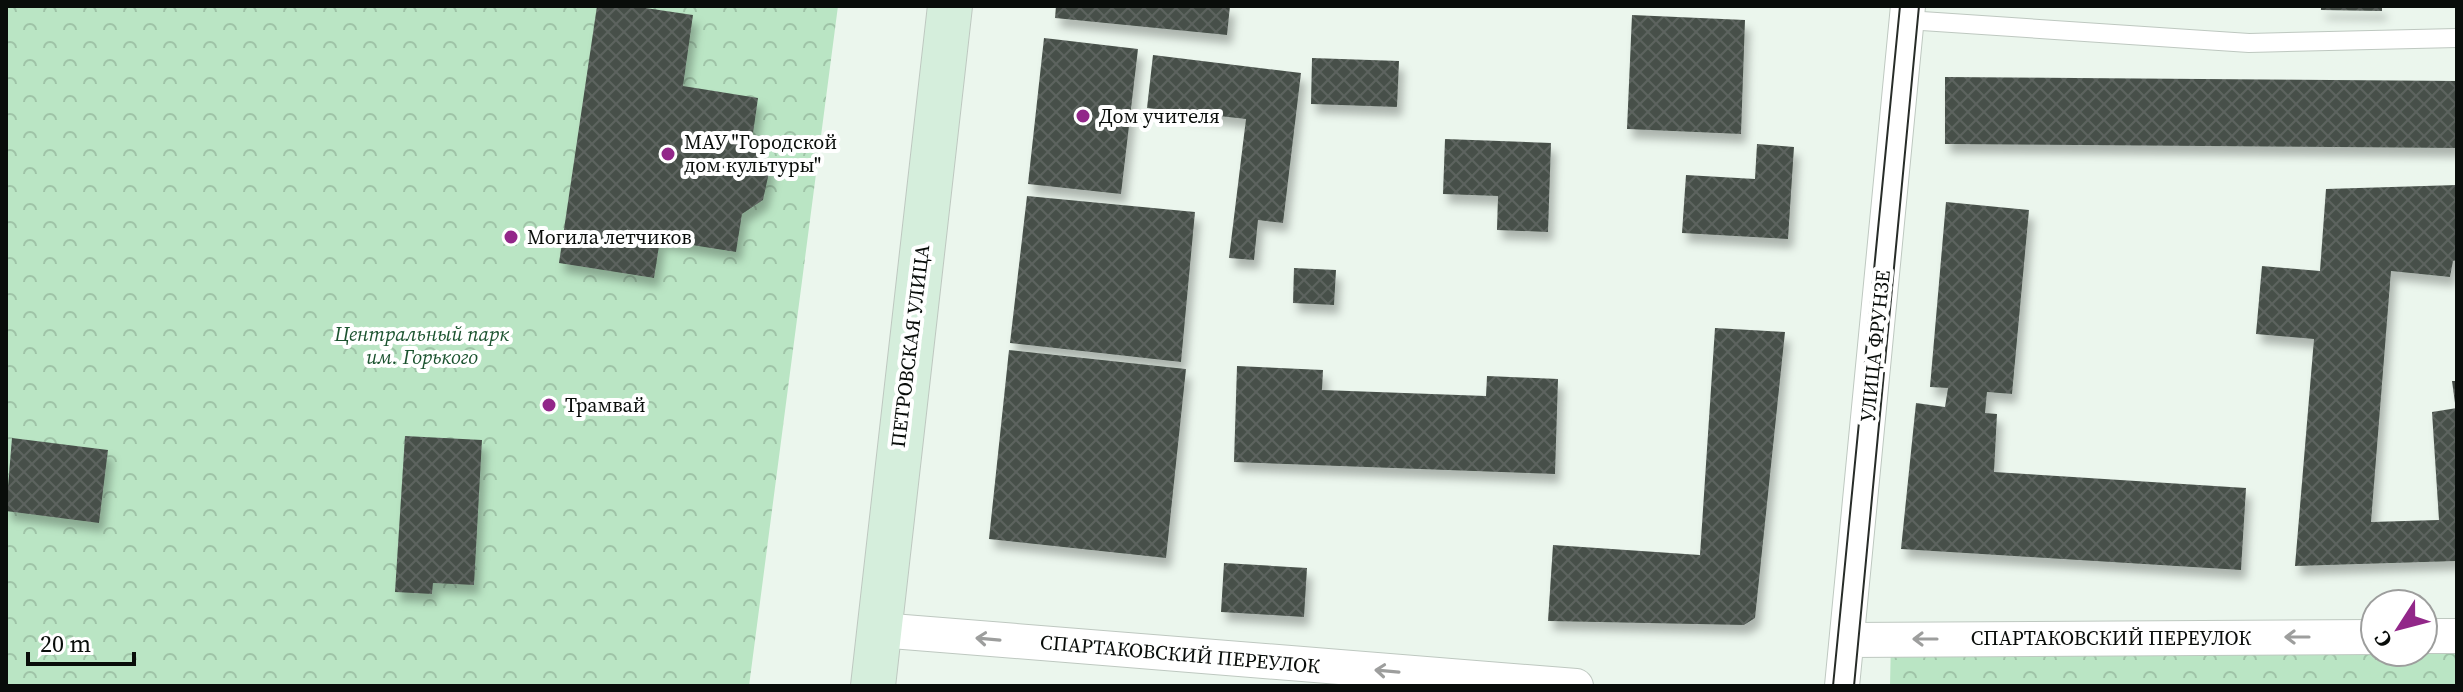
<svg xmlns="http://www.w3.org/2000/svg" width="2463" height="692" font-family="'Source Serif 4',serif">
<defs>
<pattern id="park-crowns" width="20" height="18" patternUnits="userSpaceOnUse" patternTransform="scale(2)"><rect width="20" height="18" fill="#bae5c4"/><path d="M2 6a3 3 0 1 1 6 0M12 15a3 3 0 1 1 6 0" fill="none" stroke="#9fc3a7"/></pattern>
<pattern id="building-cross-hatch" width="8" height="8" patternUnits="userSpaceOnUse" patternTransform="scale(2)"><rect width="8" height="8" fill="#475049"/><path d="M0 0l8 8M0 8l8-8" fill="none" stroke="#5d645f"/></pattern>
<filter id="shadow"><feDropShadow dx="5" dy="9" stdDeviation="4" flood-color="#0004"/></filter>
</defs>
<rect width="100%" height="100%" fill="#ebf6ed"/>
<path fill="url(#park-crowns)" d="M6,6h832l-89,680h-743z
M2457,636v50h-567l1,-47 532,13z"/>
<path fill="url(#building-cross-hatch)" filter="url(#shadow)" d="M597,6h35l61,9 -10,71 75,12 -6,43 18,27 -7,32 -21,14 -6,38 -76,-12 -6,38 -95,-15z
M1056,6h174l-3,29 -172,-17z
M2321,6h61v5l-61,-1z
M1632,15l113,5 -4,114 -114,-5z
M1044,38l94,11 -17,145 -93,-10z
M1153,55l148,18 -18,150 -25,-3 -4,40 -25,-2 17,-139 -99,-11z
M1312,58l87,3 -2,46 -86,-3z
M1945,77l512,4v67l-512,-4z
M1445,139l106,4 -3,89 -51,-2 1,-34 -55,-2z
M1757,144l37,3 -6,92 -106,-6 4,-58 69,4z
M2457,185v75l-4,1 -3,16 -59,-6 -20,251 68,-2 -7,-108 25,-4v153l-162,5 19,-227 -58,-5 6,-68 58,5 6,-82z
M1027,196l168,16 -14,150 -171,-19z
M1946,202l83,8 -17,184 -25,-2 -2,21 12,1 -3,58 252,16 -5,82 -340,-21 15,-146 29,4 3,-19 -18,-1z
M1294,268l42,2 -2,35 -41,-2z
M1715,328l70,4 -30,286 -11,7 -196,-4 5,-76 147,10z
M1009,350l177,19 -20,189 -177,-19z
M1237,366l86,4 -1,20 164,6 1,-20 71,3 -3,95 -321,-12z
M2452,381h5v22h-2z
M405,436l77,4 -8,145 -41,-2 -1,11 -37,-2z
M12,438l96,12 -9,73 -93,-12z
M1224,563l83,5 -3,49 -83,-5z"/>
<g fill="none" stroke-linecap="round" stroke-linejoin="round">
<defs>
<path id="service" d="M1907,20l342,23 208,-5"/>
<path id="minor" d="M879,630l697,56
M2423,636h34
M1847,640l528,-3
M1842,686l66,-680"/>
<path id="secondary" d="M873,686l77,-680"/>
</defs>
<use href="#service" stroke="#bec8c0" stroke-width="20"/>
<use href="#minor" stroke="#bec8c0" stroke-width="36"/>
<use href="#secondary" stroke="#bec8c0" stroke-width="46"/>
<use href="#service" stroke="#fff" stroke-width="18"/>
<use href="#minor" stroke="#fff" stroke-width="34"/>
<use href="#secondary" stroke="#d5eedc" stroke-width="44"/>
<path stroke="#272c28" stroke-width="2" d="M1833,686l67,-680
M1854,686l65,-680"/>
</g>
<defs><path id="oneway-shaft" d="M-6 0H5M1.5-3L5.5 0L1.5 3" fill="none" stroke-width="1.6" stroke-linecap="round" stroke-linejoin="round" transform="scale(2)"/></defs>
<g stroke="#9d9e9d">
<use href="#oneway-shaft" transform="translate(2297 637) rotate(180)"/>
<use href="#oneway-shaft" transform="translate(988 639) rotate(-175)"/>
<use href="#oneway-shaft" transform="translate(1925 639) rotate(180)"/>
<use href="#oneway-shaft" transform="translate(1387 671) rotate(-175)"/>
</g>
<g fill="#922789" stroke="#fff" stroke-width="3">
<circle cx="1083" cy="116" r="8"/>
<circle cx="668" cy="154" r="8"/>
<circle cx="511" cy="237" r="8"/>
<circle cx="549" cy="405" r="8"/>
</g>
<g text-anchor="middle" dominant-baseline="central" stroke-width="8" stroke-linejoin="round" paint-order="stroke">
<g font-size="20" fill="#090d0a" stroke="#fff" text-anchor="start">
<text x="1099" y="116">Дом учителя</text>
<text x="684" y="142">МАУ "Городской<tspan x="684" dy="23">дом культуры"</tspan></text>
<text x="527" y="237">Могила летчиков</text>
<text x="565" y="405">Трамвай</text>
</g>
<g font-size="20" font-style="italic" fill="#1a522e" stroke="#fff">
<text x="422" y="334">Центральный парк<tspan x="422" dy="23">им. Горького</tspan></text>
</g>
<g font-size="20" fill="#090d0a" stroke="#fff">
<text transform="translate(910 346) rotate(-83)">ПЕТРОВСКАЯ УЛИЦА</text>
<text transform="translate(1875 346) rotate(-84)">УЛИЦА ФРУНЗЕ</text>
<text x="2111" y="638">СПАРТАКОВСКИЙ ПЕРЕУЛОК</text>
<text transform="translate(1180 654) rotate(5)">СПАРТАКОВСКИЙ ПЕРЕУЛОК</text>
</g>
</g>
<rect width="2463" height="692" fill="none" stroke="#090d0a" stroke-width="16"/>
<g transform="translate(2399 628) rotate(234)"><circle r="38" fill="#ffffff" stroke="#9d9e9d" stroke-width="2"/>
<path d="M0-6L14 30L0 20L-14 30Z" fill="#922789"/>
<text y="-12" font-size="22" font-weight="bold" text-anchor="middle" fill="#090d0a">С</text>
</g>
<path d="M28 652v12h106v-12" fill="none" stroke="#090d0a" stroke-width="4"/>
<text x="40" y="652" font-size="24" fill="#090d0a" stroke="#ffffff" stroke-width="6" paint-order="stroke">20 m</text>
</svg>
